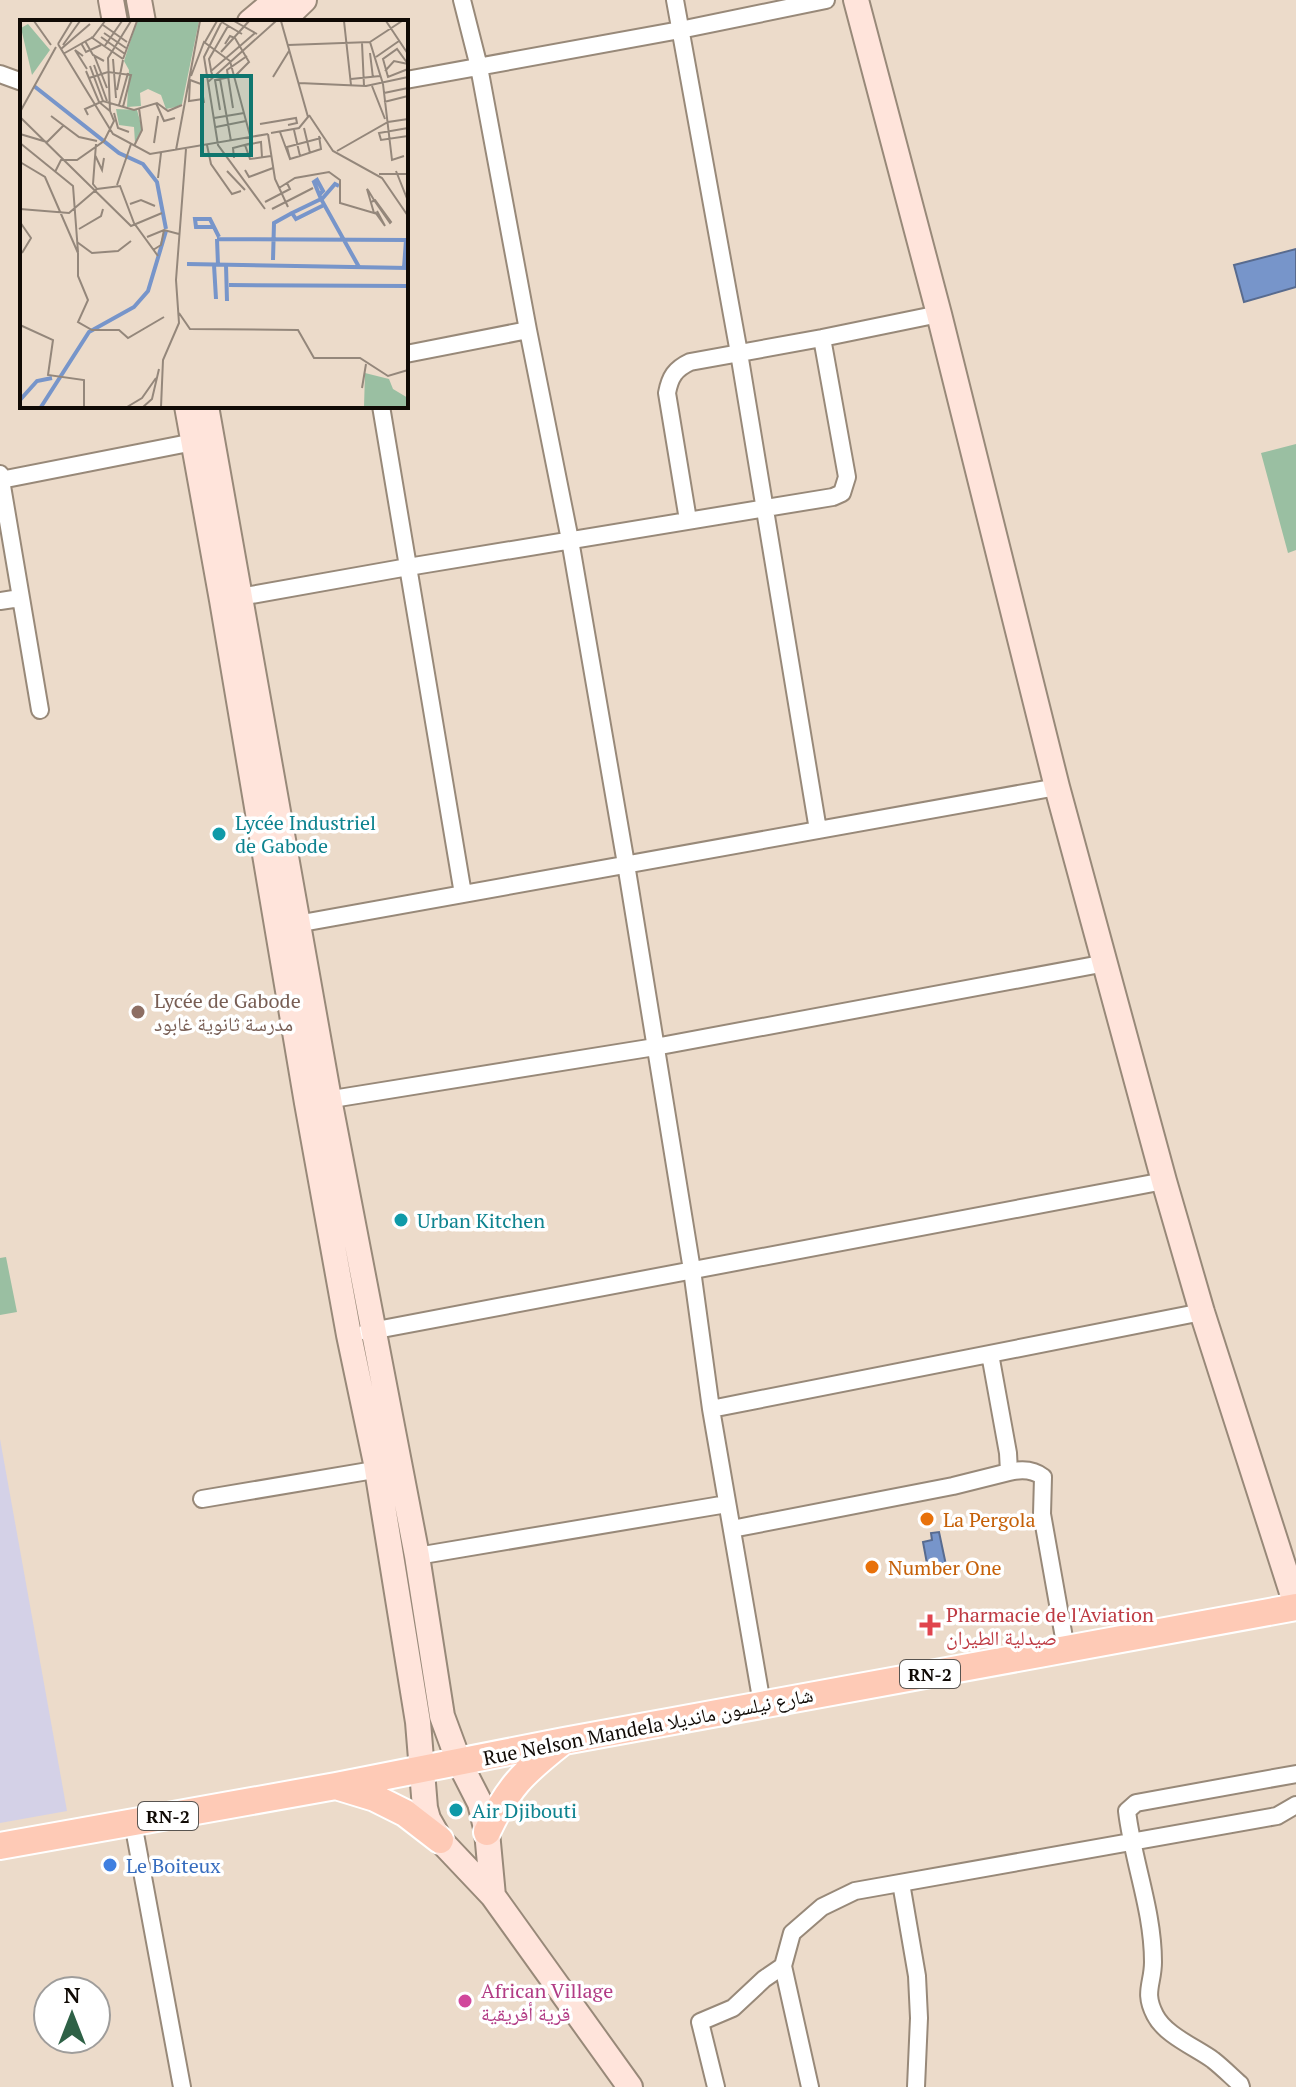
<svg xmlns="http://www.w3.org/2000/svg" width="1296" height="2087" font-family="'PT Serif','Noto Naskh Arabic',serif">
<rect width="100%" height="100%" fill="#ecdbca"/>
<path fill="#d4d1e7" d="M0,1439l67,372 -67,12z"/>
<path fill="#9abfa2" d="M1296,444v106l-8,3 -27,-100z
M6,1257l11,55 -17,3v-57z"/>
<path fill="#7795ca" stroke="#586b8f" stroke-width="2" d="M1296,249v38l-52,15 -10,-37z
M939,1532l7,33 -18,4 -5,-27 9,-2 -1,-7z"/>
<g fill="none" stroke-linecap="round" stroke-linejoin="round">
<defs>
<path id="street" d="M462,0l17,67 49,263 42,210 56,324 66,406 19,139 51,295
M675,0l64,353 79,477
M0,74l22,8
M406,80l274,-50 146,-30
M406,354l122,-24
M381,406l82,488
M0,474l40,236
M1,480l203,-40
M688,520l-21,-127c3,-16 8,-24 23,-31l132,-24 117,-24
M240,597l168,-30 425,-70 9,-4 5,-16 -25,-139
M0,601l20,-3
M291,925l766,-138
M320,1101l335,-54 451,-84
M366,1332l798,-151
M711,1409l491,-97
M1009,1472c12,-3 24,-3 34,5l-1,37 24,135
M202,1499l184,-31
M732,1529l221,-43 56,-14 -1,-19 -18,-99
M417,1556l310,-52
M133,1823l49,264
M901,1883l16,93 2,42 -3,69
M716,2087l-16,-65 33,-14 31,-29 19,-13
M810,2087l-27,-121 9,-33 30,-26 33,-16 422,-75 19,-11
M1241,2087l-1,-3c-9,-8 -18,-17 -27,-24 -18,-13 -48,-25 -58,-45 -12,-23 -2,-31 -2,-53 0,-52 -20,-100 -26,-151l9,-8 160,-29"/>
<path id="secondary" d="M111,0l4,22
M139,0l4,22
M856,0l83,314 118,473 107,394 38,131 94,293
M250,22l26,-22
M281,22l23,-22
M187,406l35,194 85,503 42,232 27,128 42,259 7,86 3,11 12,21 53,56 137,191
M206,406l123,693 88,457 25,160 17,46 21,41 7,29 6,64"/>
<path id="primary" d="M339,1787l36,11 30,15 35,27
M487,1832c21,-45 36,-59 74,-89
M0,1846l336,-60 228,-45 732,-134"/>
</defs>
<use href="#street" stroke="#988979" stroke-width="20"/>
<use href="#secondary" stroke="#988979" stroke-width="28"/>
<use href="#primary" stroke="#fff" stroke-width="30"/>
<use href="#street" stroke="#fff" stroke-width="16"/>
<use href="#secondary" stroke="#ffe4db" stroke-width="24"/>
<use href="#primary" stroke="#fecab6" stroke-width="26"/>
</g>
<g fill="#0f9aa8" stroke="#fff" stroke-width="3">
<circle cx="219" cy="834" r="8"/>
<circle cx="401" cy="1220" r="8"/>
<circle cx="456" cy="1810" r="8"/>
</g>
<circle fill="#8d6e63" stroke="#fff" stroke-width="3" cx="138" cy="1012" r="8"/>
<g fill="#e8710a" stroke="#fff" stroke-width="3">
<circle cx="927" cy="1519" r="8"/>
<circle cx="872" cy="1567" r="8"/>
</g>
<path fill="#e0444e" stroke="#fff" stroke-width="3" d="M926 1613h8v8h8v8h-8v8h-8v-8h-8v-8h8z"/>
<circle fill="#3f7fe0" stroke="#fff" stroke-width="3" cx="110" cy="1865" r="8"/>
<circle fill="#d1479c" stroke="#fff" stroke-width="3" cx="465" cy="2001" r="8"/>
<g text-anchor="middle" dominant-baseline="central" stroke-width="7" stroke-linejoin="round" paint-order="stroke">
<g fill="#fff" stroke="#585450" stroke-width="2">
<rect x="900" y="1660" width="60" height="28" rx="6"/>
<rect x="138" y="1802" width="60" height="28" rx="6"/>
</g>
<g font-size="18" font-weight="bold" fill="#100a05">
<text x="930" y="1674">RN-2</text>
<text x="168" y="1816">RN-2</text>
</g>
<g font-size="20" fill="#0d838f" stroke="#fff" text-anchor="start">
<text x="235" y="822">Lycée Industriel<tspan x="235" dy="23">de Gabode</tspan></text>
<text x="417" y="1220">Urban Kitchen</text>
<text x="472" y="1810">Air Djibouti</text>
</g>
<g font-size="20" fill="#785e54" stroke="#fff" text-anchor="start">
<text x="154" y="1000">Lycée de Gabode<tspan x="154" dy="23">مدرسة ثانوية غابود</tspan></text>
</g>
<g font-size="20" fill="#c56008" stroke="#fff" text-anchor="start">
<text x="943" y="1519">La Pergola</text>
<text x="888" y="1567">Number One</text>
</g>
<g font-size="20" fill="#be3a42" stroke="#fff" text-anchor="start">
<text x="946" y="1614">Pharmacie de l'Aviation<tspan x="946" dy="23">صيدلية الطيران</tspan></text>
</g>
<g font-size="20" fill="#100a05" stroke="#fff">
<text transform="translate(648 1726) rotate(-11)">Rue Nelson Mandela شارع نيلسون مانديلا</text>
</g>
<g font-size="20" fill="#366cbe" stroke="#fff" text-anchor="start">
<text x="126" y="1865">Le Boiteux</text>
</g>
<g font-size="20" fill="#b23c85" stroke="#fff" text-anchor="start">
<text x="481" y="1990">African Village<tspan x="481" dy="23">قرية أفريقية</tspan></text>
</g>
</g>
<g transform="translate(20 20)">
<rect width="388" height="388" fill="#ecdbca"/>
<path d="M117,1h62l-17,83 -6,3 -10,2 -5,-14 -13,-6 -8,4 1,13 -14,1 2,-37 -5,-9zM8,4l22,26 -18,25 -11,-47zM96,89l21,1 5,18 -7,15 -1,-16 -15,-2zM345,353l24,6 4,10 15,9v9h-44z" fill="#9abfa2"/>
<path fill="none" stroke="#7795ca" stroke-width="4" d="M14,66l85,67 24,11 14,18 9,47M300,174l3,-3 -6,-11 -3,2 7,17 38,68M301,179l-29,14 4,6 28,-14M302,179l13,-15 4,2M194,207h-18l-1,-8h15l9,18M197,219l191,1M197,219l1,26M253,240l1,-37 18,-10M167,244l221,4M194,245l2,34M206,245l1,36M384,248l2,-28M209,265l179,1M0,380l17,-19 15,-3M21,387l48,-75 45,-25 14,-16 18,-60"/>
<path fill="none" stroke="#94877b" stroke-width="2" d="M14,1l17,24M200,1l22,13M202,1l-18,36 14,88 47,64M214,1l23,13M324,1l7,64M366,1l22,33M83,5l24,17M84,13l22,15M71,17l32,22M81,17l24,17M65,21l8,14 11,6M185,22l12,-21M350,22l32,-21M61,23l5,9 15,-7M342,23l2,43M38,24l55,90 37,20 118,-20M38,24l14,-23M43,25l17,-24M268,25l82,-3 13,42M84,27l18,-26M41,29l29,-25M201,32l28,-31M350,33l3,25M43,34l30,-17 12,-16M74,35l13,33M63,36l-8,-6 12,19M356,37l23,-16M93,39l3,39M103,39l14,-38M388,44l-11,-15 -14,10 5,18 20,-8M74,45l13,36M70,46l13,35M191,50l-2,-11 19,-33M66,51l13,31 11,9 -2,-53 23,-37M365,51l9,-10 14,3M171,56l13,-34 26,19 22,82 -19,5 1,10M193,57l-2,-6 44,-38M253,57l16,-26M69,58l19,-6 23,3 -8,32M200,59l11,62M331,59l29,-3M170,60l-1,21 14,-2M170,60l11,4 3,19M188,62l68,-61M279,63l67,3 42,-9M363,64l9,76 12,-4M352,66l13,33M97,70l6,-30M364,73l24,-5M364,82l24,-6M136,83l8,18 11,-3M99,85l9,-32M213,88l-6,-38 20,-14M200,90l-5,-30 20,-4 14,-14 -14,-24 -5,-2 -5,8M0,92l36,-65M94,93l4,15 11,4M68,95l-3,-6 18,-8 31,9 23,-7 11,8 14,-6M289,95l24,36 49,27 26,38M31,96l28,21 18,4M0,97l111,109 31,-13M194,98l30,-5M240,104l36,-6 1,5 -9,2M196,107l30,-6M284,108l6,25M388,108l-29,5 2,7 27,-4M274,110l6,26 21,-7 -2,-13M260,112l10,27M251,113l28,-5 9,-11 -27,-96M0,114l27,8 17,-17M248,114l7,45 13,28M0,123l53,43 5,66M134,123l4,-27M76,124l-3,40 4,5M187,125l4,19 21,30 9,-3M114,126l8,-16 -3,-22M156,130l24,-129M317,131l51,-29 20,-3M75,135l7,15 2,-12M280,136l-10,3 -3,-12 34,-9M242,137l-1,-15 -16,3 5,14 21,-3M0,142l25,15 33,76v23l10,24 -10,22 14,8h27l9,8 36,-21M225,150l4,7 24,-9M207,151l18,19M376,151l12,30M35,152l6,-12h16l27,-19 10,-20 -4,-10M359,154h29M138,158l3,-25M97,165l14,-41M259,168l16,-10 34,-6 11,8v23l34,10 -7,-24 1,1 6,10 16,23 1,-1 -16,-22h-1l-2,2M245,182l25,-13 -3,-6M110,184l11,-4 14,6M0,189l49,4 28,-24 23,-3 14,37 24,33M252,189l41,-21M355,192l10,14 -8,-15M0,202l11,16 -9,15M59,209l22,-13 2,-7M127,217l17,-7 15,4M57,222l15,11 26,-2 13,-10M133,230l8,-5 3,-15M159,293l11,16 108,1 16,28h46l28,18 20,-6M0,305l33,15 -5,35 36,5v27M342,368l4,-24M107,387l15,-9 14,-20M123,387l9,-8 7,-30M141,387l2,-47 16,-37 -3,-43 10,-131"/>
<path fill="#0f766e" fill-opacity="0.15" stroke="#0f766e" stroke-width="4" d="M182,56h49v79h-49z"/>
<rect width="388" height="388" fill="none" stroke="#100a05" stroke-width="4"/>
</g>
<g transform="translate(72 2015)"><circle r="38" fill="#ffffff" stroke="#9f9d9b" stroke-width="2"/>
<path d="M0-6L14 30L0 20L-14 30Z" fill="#2e6146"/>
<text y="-12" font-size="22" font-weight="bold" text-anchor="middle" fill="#100a05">N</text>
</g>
</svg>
